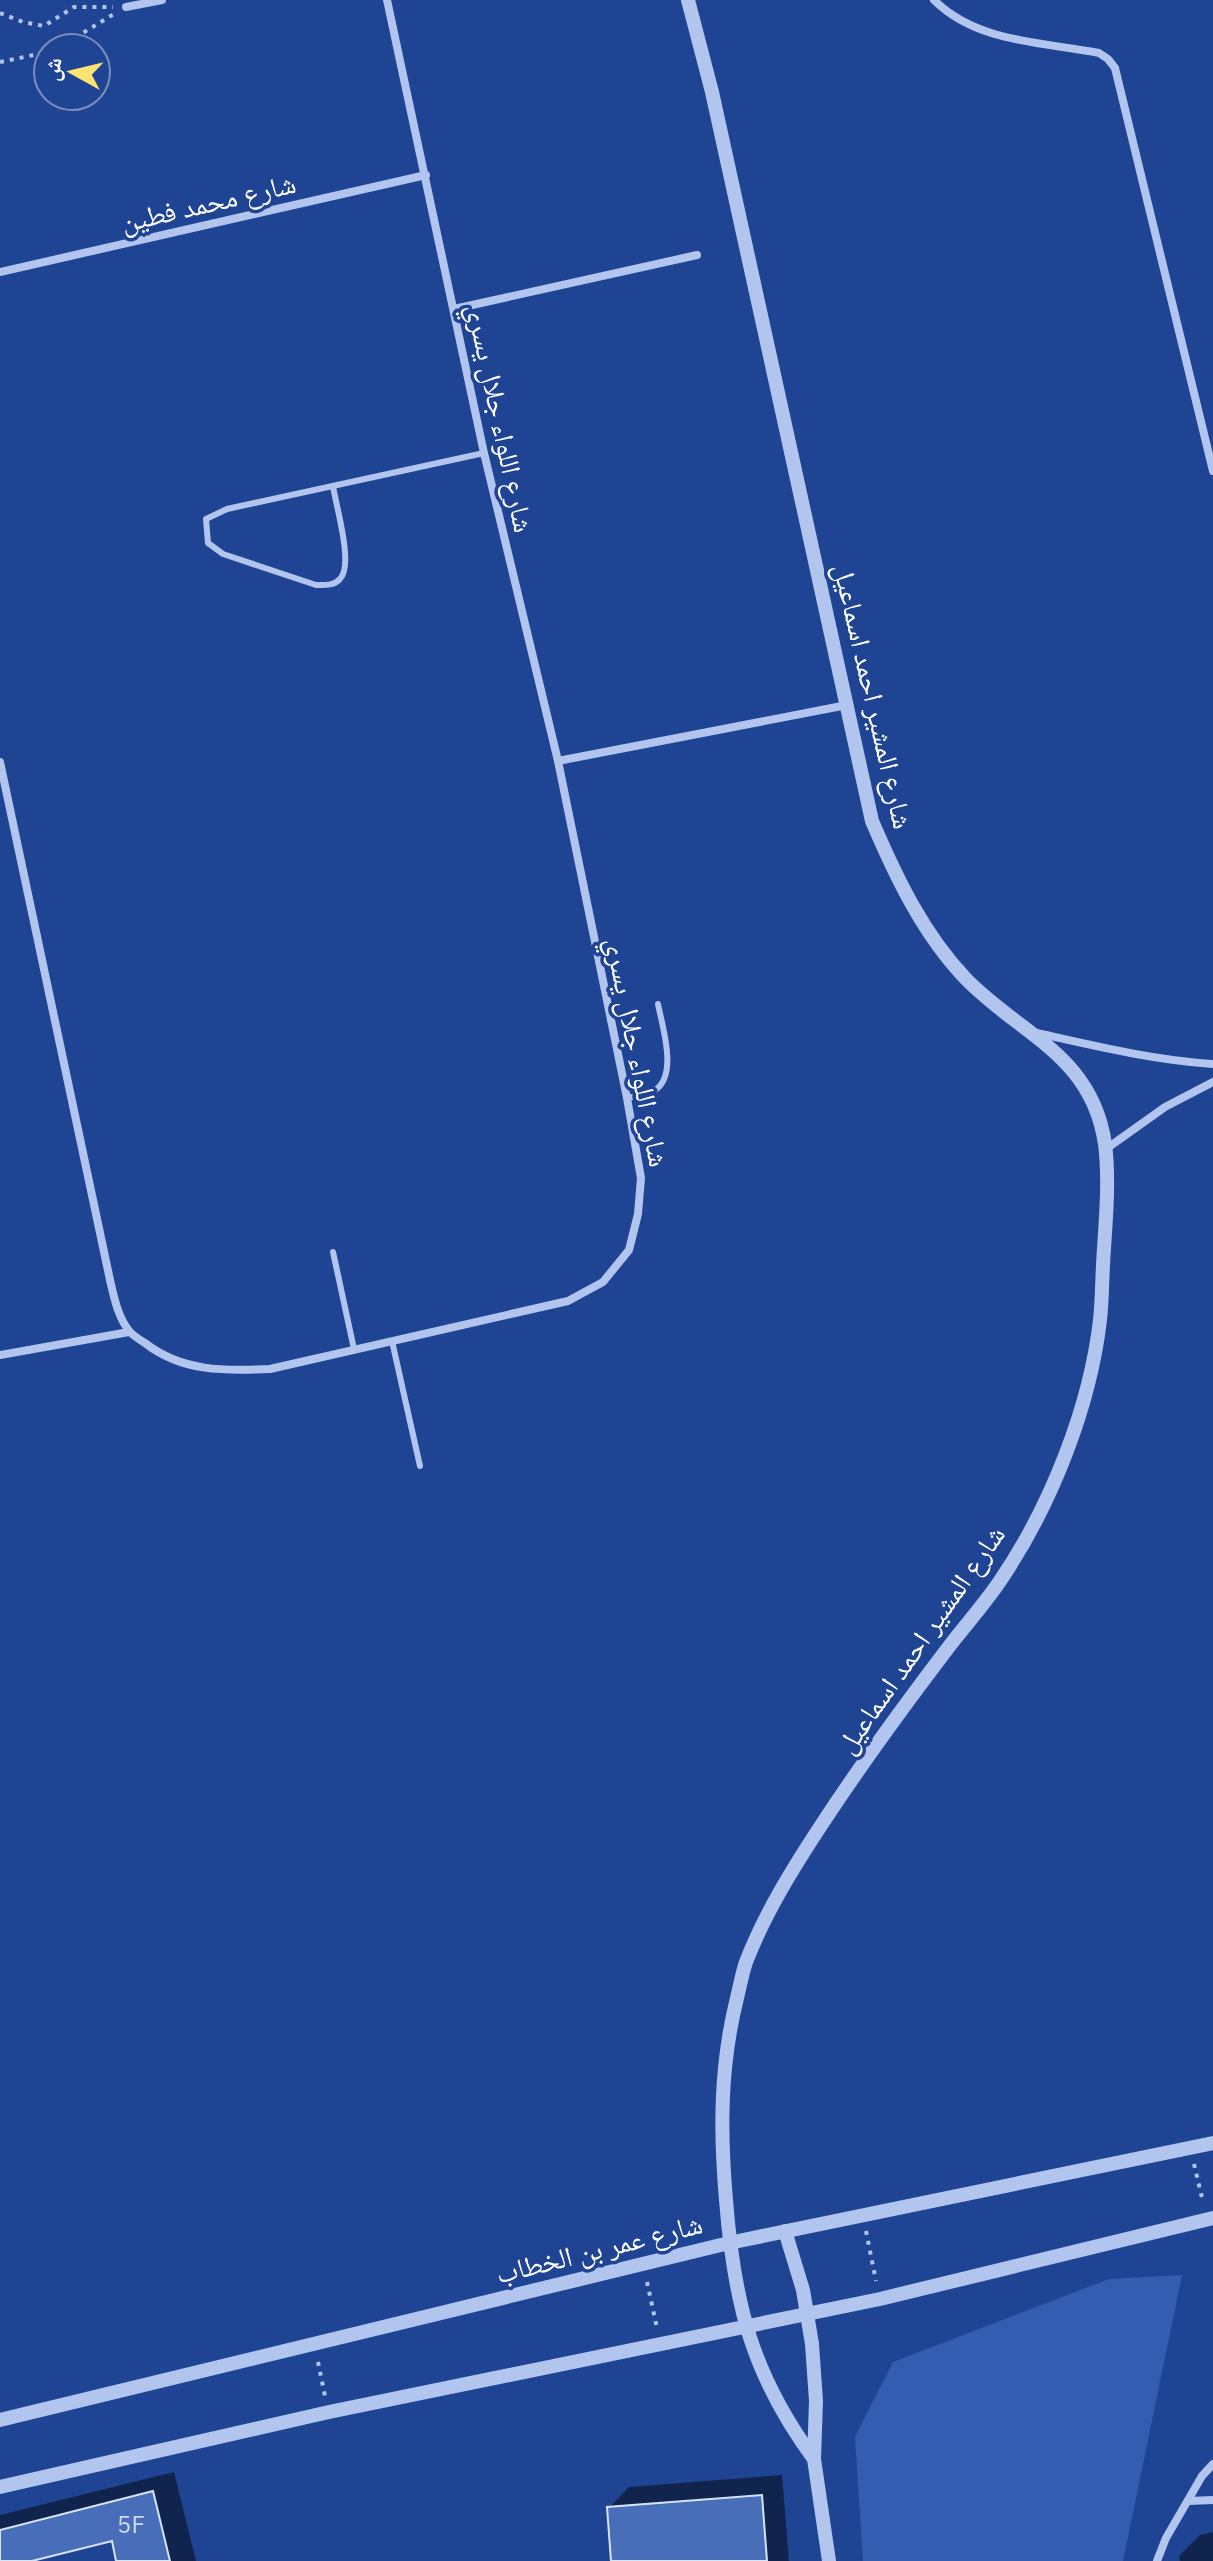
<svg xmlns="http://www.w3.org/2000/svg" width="1213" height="2561" font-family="'IBM Plex Sans','Noto Naskh Arabic',sans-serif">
<rect width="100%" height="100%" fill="#1f4493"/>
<path fill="#335db0" d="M1182,2275l-59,286h-260l-8,-124 38,-75 216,-83z"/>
<path fill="#0007" d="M174,2472l22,89h-77l-6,-22 -90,22h-23v-46z
M782,2475l7,86h-176l-4,-53 20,-21z
M1213,2532v29h-33l-1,-5 21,-21z"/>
<path fill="#486db9" stroke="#d7e3fa" stroke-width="2" d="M153,2491l17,70h-54l-4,-20 -80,20h-32v-31z
M762,2495l5,66h-156l-4,-54z"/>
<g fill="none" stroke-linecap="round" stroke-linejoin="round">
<path stroke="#b1c5ee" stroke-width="4" stroke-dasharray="4 6" stroke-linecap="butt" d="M0,13l23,9 21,4 30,-19h39
M58,48l56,-34
M0,62l48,-10
M1194,2164l9,38
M866,2231l10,50
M647,2282l10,46
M318,2362l7,34"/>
<path stroke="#b1c5ee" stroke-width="6" d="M333,486c3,20 21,79 7,93 -6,7 -16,6 -24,6l-93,-31 -15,-11 -2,-24 21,-10 257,-56
M627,1098c8,-2 18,-2 25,-6 28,-13 10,-66 6,-88
M333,1252l21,97
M392,1341l28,125"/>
<path stroke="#b1c5ee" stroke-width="8" d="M934,0c43,43 109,42 165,53l9,6 7,9 98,403
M126,7l36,-7
M0,272l426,-97
M454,309l243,-54
M558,761l289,-56
M0,762l110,518c4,17 8,38 20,52 4,4 10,8 15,11 37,29 80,28 125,26l298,-68 35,-19 26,-32 9,-36 3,-36 -14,-80 -69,-337 -74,-308 -97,-453
M1037,1033c58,13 116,27 176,31
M1106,1149l59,-42 48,-25
M0,1355l129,-23
M1189,2501l24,-1
M1157,2561l9,-23 36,-62 11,-12"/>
<path stroke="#b1c5ee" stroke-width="14" d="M688,0l24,92 160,729c24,56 51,113 94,158 56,57 126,76 139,165 5,39 0,82 -2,121 -1,18 -1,37 -3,55 -10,87 -49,185 -98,258 -15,23 -34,44 -51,66 -45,59 -89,119 -129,180 -29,44 -57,89 -76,138 -4,12 -6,24 -9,36 -17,68 -17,133 -11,202 8,103 26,175 88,259
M785,2231l18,59 9,54 4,57 -2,58 15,102
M0,2420l729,-177 484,-100
M0,2487l329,-75 551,-113 333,-81"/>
</g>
<g text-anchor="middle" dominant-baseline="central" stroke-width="7" stroke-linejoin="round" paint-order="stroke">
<g font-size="24" fill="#d1daee">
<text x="131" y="2524">5F</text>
</g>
<g font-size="28" fill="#fff" stroke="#1f4493">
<text transform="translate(208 202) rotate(-13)">شارع محمد فطين</text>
<text transform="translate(501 418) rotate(78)">شارع اللواء جلال يسري</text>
<text transform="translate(874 696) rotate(77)">شارع المشير احمد اسماعيل</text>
<text transform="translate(638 1052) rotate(79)">شارع اللواء جلال يسري</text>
<text transform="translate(920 1639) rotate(-55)">شارع المشير احمد اسماعيل</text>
<text transform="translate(599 2248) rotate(-14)">شارع عمر بن الخطاب</text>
</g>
</g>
<g transform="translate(72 72) rotate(278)"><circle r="38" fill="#1f4493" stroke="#798fbe" stroke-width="2"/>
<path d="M0-6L14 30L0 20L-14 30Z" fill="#fbe472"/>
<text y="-12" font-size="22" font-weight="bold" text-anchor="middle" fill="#ffffff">ش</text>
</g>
</svg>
